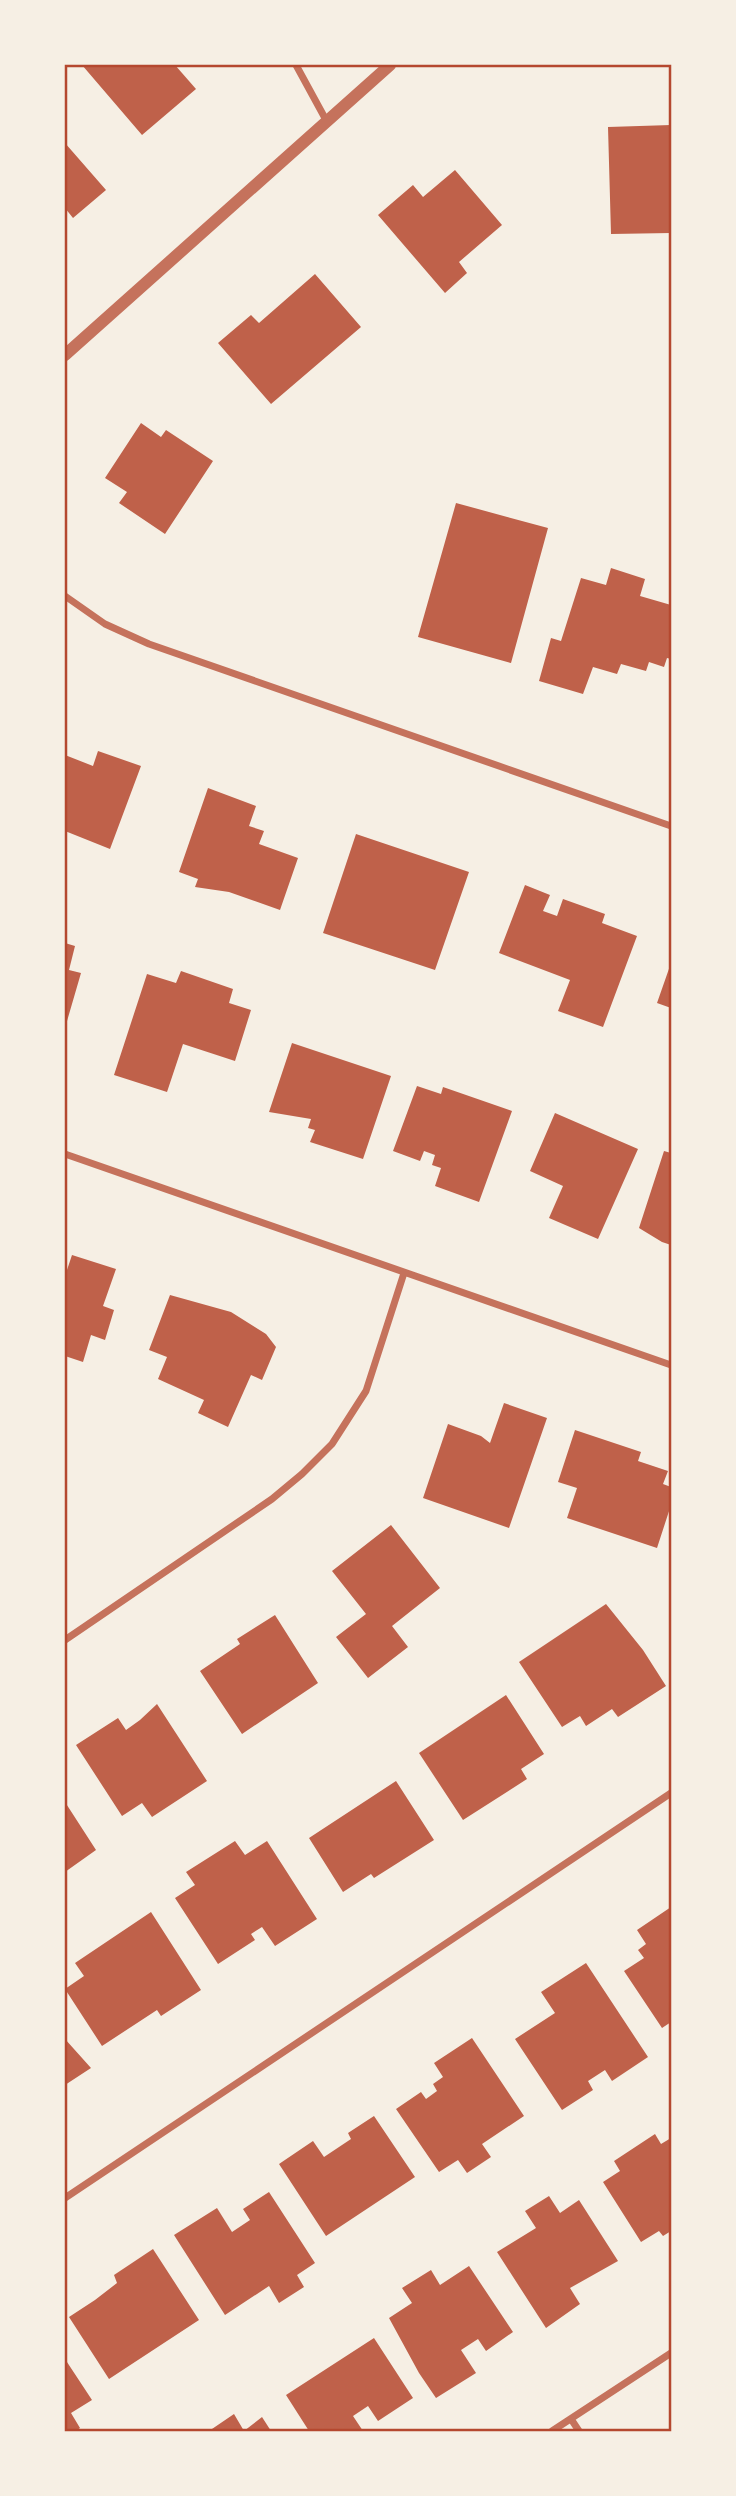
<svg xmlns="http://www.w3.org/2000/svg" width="736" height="2496" font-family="Ubuntu,sans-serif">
<rect width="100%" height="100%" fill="#f6efe4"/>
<path fill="#bf614a" d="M82,65h93l21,24 -54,46z
M671,125v108l-60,1 -3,-107z
M65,143l41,47 -33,28 -8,-10z
M455,170l47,55 -43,37 8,11 -22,20 -67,-78 35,-30 10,12z
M315,274l46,53 -90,77 -53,-61 33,-28 8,8z
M141,423l20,14 5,-7 47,31 -48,73 -46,-31 8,-11 -22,-14z
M456,503l92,25 -37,135 -93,-26z
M611,568l34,11 -5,17 31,9v54l-4,-1 -3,9 -15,-5 -3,9 -25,-7 -4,10 -24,-7 -10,27 -44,-13 12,-43 10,3 20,-63 25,7z
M98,751l43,15 -31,83 -45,-18v-76l28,11z
M208,788l48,18 -7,20 15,5 -5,13 39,14 -18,52 -51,-18 -34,-5 3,-8 -19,-7z
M356,834l113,38 -34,98 -112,-37z
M525,885l25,10 -7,16 14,5 6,-17 42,15 -3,9 35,13 -34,91 -45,-16 12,-31 -71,-27z
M65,943l10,3 -6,24 12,3 -16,55z
M671,963v45l-14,-5z
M181,971l52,18 -4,14 22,7 -16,51 -52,-17 -16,48 -53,-17 33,-101 29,9z
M292,1043l99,33 -28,83 -53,-17 5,-12 -7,-2 3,-9 -42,-7z
M417,1086l24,8 2,-7 69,24 -33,91 -44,-16 6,-18 -9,-3 3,-10 -11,-4 -4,10 -27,-10z
M555,1113l83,36 -40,90 -49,-21 14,-32 -33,-15z
M664,1151l7,2v92l-9,-3 -23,-14z
M72,1255l44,14 -13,37 11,4 -9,30 -14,-5 -8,27 -18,-6v-80z
M170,1295l61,17 35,22 10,13 -14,33 -11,-5 -23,52 -30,-14 6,-13 -46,-21 9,-22 -18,-7z
M504,1403l43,15 -38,110 -86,-30 25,-74 33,12 9,7z
M575,1430l66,22 -3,9 30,10 -5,13 8,3v18l-14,43 -90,-30 10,-30 -19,-6z
M391,1525l49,63 -48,38 16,21 -40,31 -32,-41 30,-23 -34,-43z
M606,1604l37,46 23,36 -48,31 -6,-8 -26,17 -6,-10 -18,11 -43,-65z
M275,1615l43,68 -76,51 -42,-63 40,-27 -3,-5z
M506,1695l38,59 -23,15 6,10 -64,41 -44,-67z
M157,1704l50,77 -55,36 -10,-14 -20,13 -46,-71 42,-27 8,12 14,-10z
M396,1781l38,59 -60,38 -3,-4 -28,18 -34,-54z
M65,1802l31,48 -31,22z
M235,1841l10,14 22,-14 50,78 -42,27 -13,-19 -11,7 4,6 -37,24 -43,-66 20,-13 -9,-13z
M671,1907v115l-9,6 -38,-57 20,-13 -6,-8 8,-6 -9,-14z
M151,1912l50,78 -40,26 -4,-6 -55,36 -37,-57 19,-13 -9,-13z
M586,1963l62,94 -36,24 -7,-11 -17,11 5,9 -31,20 -47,-71 40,-26 -14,-21z
M472,2038l52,78 -42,28 9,13 -24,16 -9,-13 -19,12 -43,-63 25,-17 5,7 11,-8 -4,-7 10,-7 -9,-14z
M65,2039l26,29 -26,17z
M374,2116l41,61 -89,59 -47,-72 34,-23 11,16 27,-18 -3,-6z
M655,2134l6,10 10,-6v93l-8,5 -4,-5 -18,11 -38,-60 17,-11 -6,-10z
M269,2192l46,71 -18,12 7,12 -25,16 -10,-17 -44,29 -51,-80 43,-27 15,24 18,-12 -7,-11z
M549,2196l11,17 19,-13 39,61 -48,27 10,16 -34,24 -49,-76 39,-24 -11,-17z
M153,2249l46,71 -90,59 -40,-62 26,-17 22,-17 -3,-8z
M469,2266l44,66 -27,19 -8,-12 -17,11 15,23 -40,25 -17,-25 -30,-55 23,-15 -10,-15 29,-18 9,15z
M374,2338l39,60 -35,23 -10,-15 -15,10 10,15h-54l-23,-36z
M65,2359l27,41 -21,13 9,15 -4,3h-11z
M234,2414l10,17 18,-14 9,14h-62z"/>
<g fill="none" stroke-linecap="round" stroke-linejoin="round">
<path stroke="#c5725c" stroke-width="7" d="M296,65l30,55
M65,596l40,28 44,20 522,182
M65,1154l606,211
M65,1640l207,-141 30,-25 30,-30 34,-53 38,-118
M65,2198l606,-405
M571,2419l8,12
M552,2431l119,-78"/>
<path stroke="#c5725c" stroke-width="12" d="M65,355l325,-290"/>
</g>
<rect width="736" height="2496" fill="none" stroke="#f6efe4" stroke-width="133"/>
<rect x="66" y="66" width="604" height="2364" fill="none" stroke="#b5482f" stroke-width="2.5"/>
</svg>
